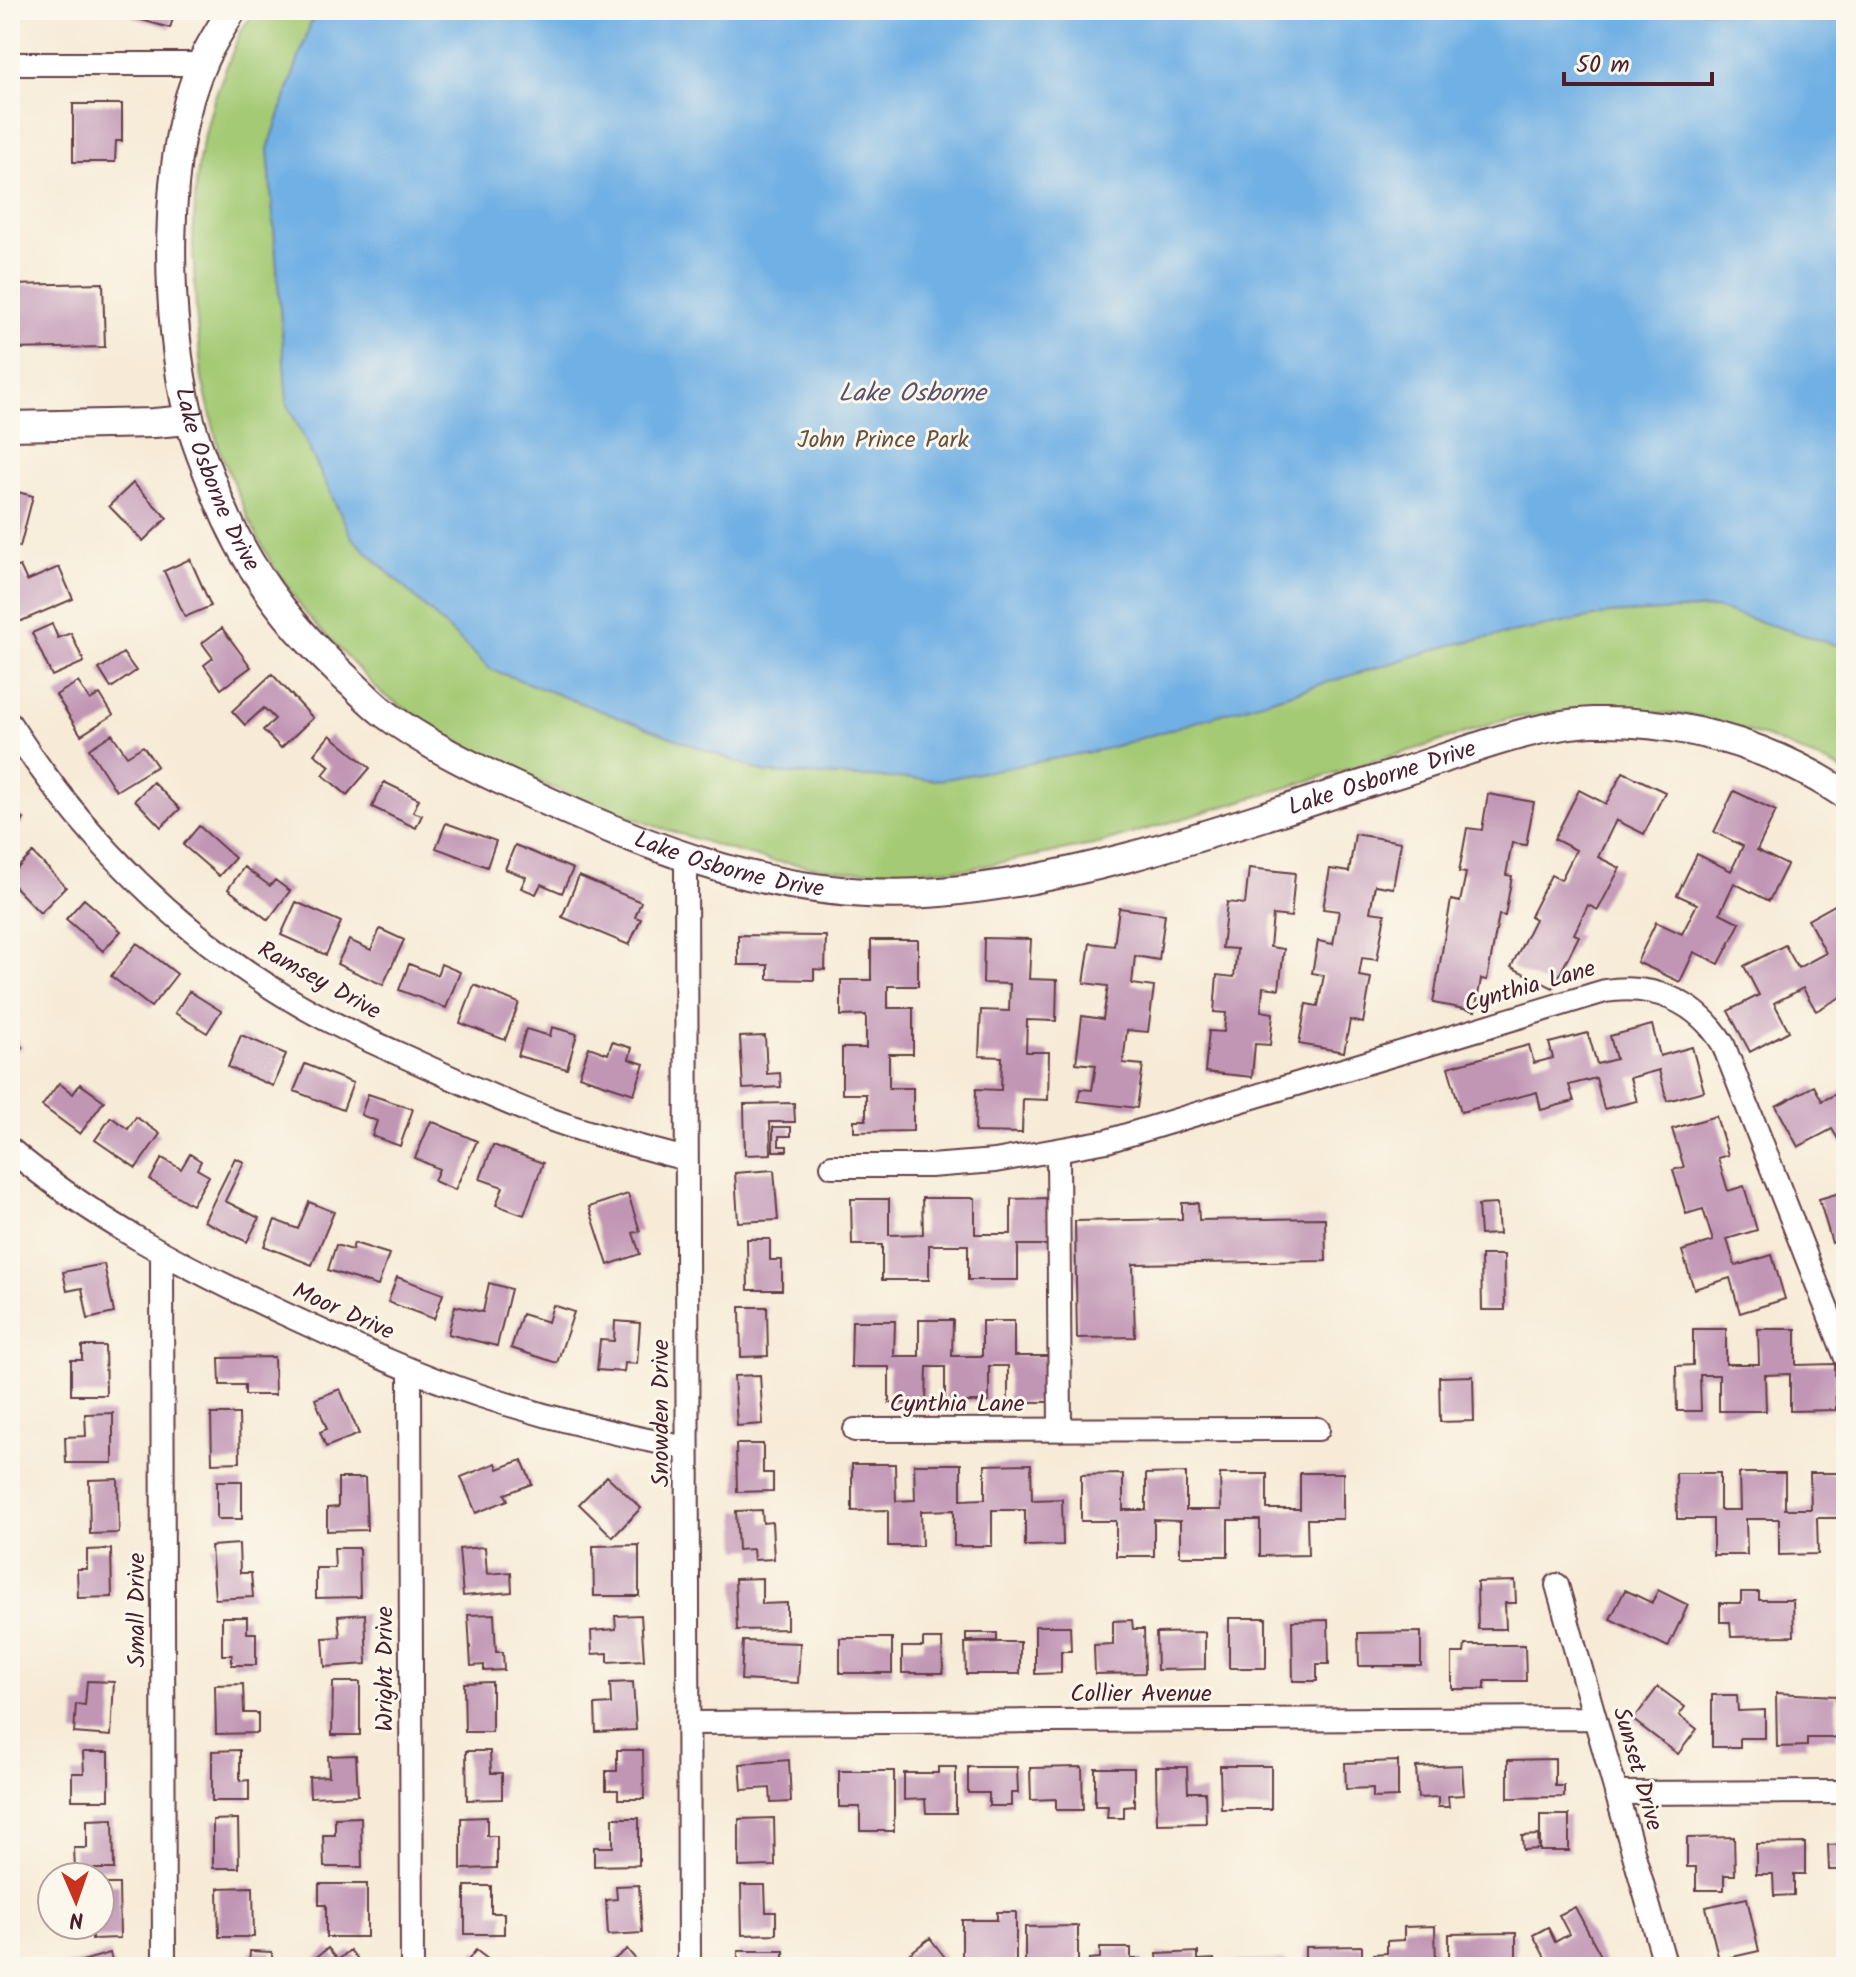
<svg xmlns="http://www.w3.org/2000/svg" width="1856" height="1977" font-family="Kalam,sans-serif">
<rect width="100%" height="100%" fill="#fbf7ec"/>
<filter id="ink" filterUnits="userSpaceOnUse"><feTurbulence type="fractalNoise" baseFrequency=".0125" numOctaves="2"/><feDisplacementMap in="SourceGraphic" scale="16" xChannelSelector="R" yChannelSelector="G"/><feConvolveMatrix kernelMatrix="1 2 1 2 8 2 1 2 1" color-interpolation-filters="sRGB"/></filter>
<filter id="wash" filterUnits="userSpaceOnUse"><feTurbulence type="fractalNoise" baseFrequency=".006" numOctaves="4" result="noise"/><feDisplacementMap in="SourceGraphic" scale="32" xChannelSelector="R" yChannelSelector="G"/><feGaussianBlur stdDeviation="1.8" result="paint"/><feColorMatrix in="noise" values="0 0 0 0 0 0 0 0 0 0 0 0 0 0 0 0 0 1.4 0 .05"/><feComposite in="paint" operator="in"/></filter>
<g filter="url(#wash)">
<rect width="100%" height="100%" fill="#f7ebd7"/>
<path fill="#a4ca75" stroke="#777450" stroke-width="2" d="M256,10h1590v765l-9,-8 -71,-30 -75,-22 -61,-3h-71l-52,7 -75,25 -334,100 -131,25 -119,2 -76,-10 -41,-11 -79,-25 -107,-40 -85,-42 -78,-49 -76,-80 -34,-50 -24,-46 -29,-69 -17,-70 -6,-68 -3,-68 3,-60 4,-29 14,-55 27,-69z"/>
<path fill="#71b0e4" stroke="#5e6888" stroke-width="2" d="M327,10h1519v638l-131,-40 -106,6 -154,30 -350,105 -164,31 -175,-7 -276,-104 -138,-131 -65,-135 -19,-254 43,-127z"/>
<g id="blocks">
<path fill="#c196b5" d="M133,10h35l7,2 -5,16 -39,-11z
M73,104h49v37h-6l-1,21h-42z
M103,283l2,64 -95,2v-64z
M133,483l34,35 -24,23 -34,-35z
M10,490l23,6 -13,51 -10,-3z
M190,559l21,47 -26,11 -21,-46z
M20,566l7,15 32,-14 14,32 -54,23 -9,-21v-31z
M52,624l6,14 13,-5 13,29 -32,14 -20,-43z
M222,628l29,39 -30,22 -17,-24 9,-7 -11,-15z
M123,653l13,18 -25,17 -12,-19z
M272,674l41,44 -32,30 -18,-18 12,-11 -11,-11 -19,17 -13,-14z
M78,682l12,18 10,-6 13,21 -32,20 -25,-40z
M112,734l15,22 16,-10 14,20 -41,25 -27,-42z
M330,735l40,33 -23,27 -24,-20 7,-9 -16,-12z
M1623,772l42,20 -21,42 -28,-14 -18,37 22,11 -22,42 -10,-5 -14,29 5,2 -26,52 -42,-21 24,-48 -5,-3 21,-41 10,5 15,-30 -22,-11 25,-49 27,14z
M153,782l27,27 -19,18 -26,-27z
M384,782l35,17 -6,13 9,3 -6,13 -44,-21z
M1734,791l42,20 -19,39 30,15 -18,36 -35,-18 -14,30 20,10 -21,41 -25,-12 -14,30 -43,-20 19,-40 26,12 15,-30 -20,-9 20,-41 34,17 12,-25 -29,-14z
M1488,794l46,8 -8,43 -14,-2 -6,32 6,1 -7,40 -6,-1 -12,65 -6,-1 -6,32 -42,-8 18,-103 9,2 6,-29 -7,-1 8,-44 15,2z
M10,811l14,8 -14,24z
M446,823l50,18 -9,26 -51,-19z
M199,826l36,32 -16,18 -36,-31z
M1355,834l46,8 -8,46 -18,-3 -5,27 15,2 -8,46 -15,-2 -3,18 12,2 -8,45 -13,-3 -6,32 -45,-8 7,-40 12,2 6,-31 -12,-2 6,-32 15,3 6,-33 -16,-2 7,-40 19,3z
M515,845l58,24 -11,24 -21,-9 -5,10 -15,-6 5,-11 -21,-8z
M33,853l33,34 -26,26 -30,-31v-7z
M244,867l26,19 5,-6 15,11 -22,29 -40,-31z
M1249,868l46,5 -4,44 -18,-2 -3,32 14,2 -5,40 -16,-2 -2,24 12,2 -3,32 -15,-1 -3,33 -47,-5 4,-41 15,1 2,-19 -12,-1 3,-37 17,2 3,-28 -15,-1 5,-46 18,2z
M579,876l62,26 -6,15 6,2 -12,26 -67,-28z
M84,899l37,32 -18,20 -37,-32z
M1844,900l2,51 -8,5 8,14v24l-30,17 -13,-23 -29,15 15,28 -39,21 -22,-41 31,-16 -15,-29 41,-21 13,23 28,-15 -18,-33z
M296,902l45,20 -15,33 -45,-20z
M1119,908l46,6 -6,46 -24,-4 -3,28 22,3 -6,45 -21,-2 -4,33 20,2 -6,43 -59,-7 2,-12 12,1 4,-25 -20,-2 6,-47 21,3 5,-33 -24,-3 6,-40 24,3z
M380,929l24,11 -21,45 -46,-21 12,-24 22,10z
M738,935l88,1 -1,34 -11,-1v11l-46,-1v-14h-30z
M984,938l47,1 -2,40 28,1 -1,41 -29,-1 -1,32h23l-1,48 -25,-1 -1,34 -47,-1 1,-43 25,1 1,-33 -23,-1 2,-46 28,1 1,-27 -27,-1z
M871,940h47v46h-30v22h25v46h-24v34h24v43l-59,1v-12h12v-26h-24v-46h24v-33l-25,1v-36h30z
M137,943l40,31 -26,33 -40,-31z
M409,964l28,11 4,-11 19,8 -14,36 -47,-18z
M474,985l45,18 -14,37 -45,-17z
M189,991l32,20 -14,22 -32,-20z
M1652,1025l8,31 32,-9 12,44 -37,10 -8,-31 -29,8 7,23 -33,8 -8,-31 -27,7 5,16 -33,9 -4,-18 -76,20 -13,-45 81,-22 5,18 19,-5 -4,-15 39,-10 9,31 19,-5 -6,-23z
M552,1027l25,7 -10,35 -49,-13 8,-27 24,7z
M10,1032l12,15 -12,9z
M241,1035l45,19 -13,32 -45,-19z
M765,1036l2,38 13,-1 1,14 -38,2 -3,-52z
M612,1042l20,6 -3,11 15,5 -10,30 -55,-18 10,-29 19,7z
M305,1064l48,19 -10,27 -49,-19z
M59,1083l14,11 7,-10 24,17 -24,33 -38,-28z
M1814,1086l8,15 24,-12v52l-5,3 -9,-15 -34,18 -22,-41z
M368,1094l45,15 -13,37 -28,-10 5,-15 -16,-6z
M794,1103l1,19h-25l1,32 -26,1 -1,-51z
M1716,1116l12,39 -10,3 10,33 16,-5 13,44 -30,9 8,27 37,-11 13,44 -45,14 -10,-35 -36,11 -12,-38 31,-10 -10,-32 -17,5 -13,-44 11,-3 -12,-38z
M111,1117l17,12 8,-12 24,17 -24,34 -41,-28z
M431,1121l46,20 -22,49 -21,-9 5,-12 -24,-11z
M773,1127h18v9h-12v10h8v5h-14z
M493,1145l50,18 -19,52 -28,-10 7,-18 -23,-8z
M190,1154l11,7 -4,8 12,7 -17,29 -42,-25 12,-22 19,11z
M235,1158l9,4 -19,39 34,17 -12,24 -43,-21z
M774,1170l4,50 -40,2 -3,-49z
M1846,1191v48l-14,4 -13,-44z
M628,1194l12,37 -7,2 7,21 -32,11 -19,-58z
M922,1198h53v36h36v-35l41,-1v47h-34v35h-50v-35h-39v35h-47v-35h-30l-1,-46h38v36l34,-1z
M309,1202l25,10 -22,53 -48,-19 11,-26 23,9z
M1182,1203h16l1,17 126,-2 1,43 -193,3 2,73 -58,1 -2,-117 107,-2z
M1497,1204l2,30 -19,1 -2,-30z
M747,1239h23v21h12v30h-34z
M354,1243l35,11 -11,32 -50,-16 8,-25 16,5z
M1481,1255h23l1,55h-23z
M104,1264l10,49 -26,6 -6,-31 -15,3 -4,-19z
M397,1277l46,17 -9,25 -46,-17z
M489,1283l22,6 -14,57 -49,-12 7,-28 28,6z
M553,1305l21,7 -17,51 -46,-15 11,-34 26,8z
M740,1307h27l1,49 -27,1z
M919,1320h34l-1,36h30v-35h32v35h40v46h-46v-36h-19v36h-44v-35h-18l-1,36h-37v-36h-38l1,-46h43l-1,35h25z
M615,1321l25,2 -3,41 -12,-1 -1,9 -27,-2 3,-30 14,1z
M1693,1329h33v35h33l-1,-35h38v36l39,-1 1,46 -46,1v-37l-25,1 1,36h-47v-36h-19l1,36h-24l-1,-45 17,-1z
M82,1346h23l1,49h-35v-35h11z
M274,1357l1,38h-30v-10h-25l-1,-27z
M760,1375l3,49 -26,2 -3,-50z
M1473,1376l1,45 -34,1 -1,-45z
M340,1389l19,45 -33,13 -6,-15 7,-3 -12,-30z
M113,1413v50h-47l-1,-26 21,-1 -1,-22z
M211,1414h28l1,48 -28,1z
M736,1444h27v29h10v18l-36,1z
M522,1460l10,24 -27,10 3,6 -32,13 -15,-36 35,-14 2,6z
M852,1464h43l1,37 19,-1 -1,-36h47v36l24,-1v-34l46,-1 1,36 30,-1 1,46 -38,1v-36h-33v36h-38v-36l-33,1 1,35h-34v-36l-36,1z
M1186,1473v37h35l-1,-36h47v35h33v-36h43v46h-36l1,36 -48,1v-36h-32v36h-48v-35l-26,-1v36h-38v-35h-35v-46l42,-1v36h23v-36z
M1676,1473h44v37h20l-1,-37h46v36h26l-1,-36h36v45h-29l1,36 -39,1v-36h-33l1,36h-34v-36h-36z
M607,1476l34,32 -28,29 -34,-33z
M338,1478h27l2,52 -40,1v-23l11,-1z
M118,1479l1,54 -29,1 -1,-54z
M217,1481h25v38h-25z
M762,1510l1,13 9,-1 2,37 -20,1 -1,-11 -15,1 -2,-39z
M239,1544l1,29h11l2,24 -38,2 -4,-53z
M639,1545v51h-45l-1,-50z
M485,1547l2,27 24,-2 1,20 -49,4 -4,-47z
M334,1548h25l1,49 -44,1v-30h19z
M111,1549l1,48 -34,1 -1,-29h10v-19z
M762,1578v26l25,-1v26l-50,1 -2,-51z
M1515,1581l1,22h-11l1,26h-28l-1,-47z
M1625,1590l27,13 6,-13 30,15 -20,42 -58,-28z
M1741,1592h18v8h34l1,36 -63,1 -1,-15h-10v-19h21z
M365,1614l2,50 -42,3 -2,-29 17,-1 -2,-21z
M494,1614l2,38h7l1,18 -20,1v-6l-13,1 -3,-51z
M641,1615l3,45 -36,2v-9l-16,1 -1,-23 25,-2 -1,-13z
M222,1617h25v16h9v32h-24v-10h-10z
M1229,1618h37v50h-37z
M1132,1620l1,9h11l1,44 -50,1 -1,-29 19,-1v-23z
M1328,1620l1,44h-12v17h-24l-1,-60z
M1035,1626h35l1,25h-10v22l-26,1z
M1205,1632v37l-48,1 -1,-37z
M1421,1632v34h-62l-1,-33z
M966,1633h31v8h-31z
M840,1638h52v35h-52z
M923,1639h19l1,34h-41v-26h21z
M743,1641l57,2 -2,40 -57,-3z
M997,1642h23v32h-54l-1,-31z
M1465,1645h60l1,36h-41v8h-33v-36h12z
M87,1681l27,1 -3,54 -37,-3 2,-29 9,1z
M333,1682h27v53h-28z
M492,1682v50h-27l-1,-49z
M633,1682l3,48 -40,2 -1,-27 16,-1 -1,-21z
M243,1684l1,29h14v20l-42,1 -1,-49z
M1658,1687l27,20 -6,8 18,14 -19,25 -45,-34z
M1776,1693l60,3 1,42h-30v8l-30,1z
M1712,1695h25l1,16 27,-1v28h-25v9h-28z
M240,1750v31l9,-1v21h-37v-50z
M617,1750h26l1,49h-26v-9h-12v-19h11z
M466,1751h24l1,22h11v26l-35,1z
M83,1752h26v48h-37v-27h12z
M356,1755l2,40 -48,2 -1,-20 20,-1 -1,-20z
M1555,1759v27h9v11l-56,1v-38z
M789,1760l2,42 -20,1 -1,-15 -28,2 -2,-26z
M1398,1761v36l-25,1v-10l-27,1 -1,-26z
M1462,1765l2,30 -16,1 1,11h-11v-10l-20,1 -2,-31z
M1220,1766h51v43h-50z
M938,1767h18v46h-30l-1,-14 -21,1v-27h34z
M968,1767h49l1,26h-7v13h-22v-13h-21z
M1082,1767l1,43h-27v-11l-25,1 -1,-32z
M1156,1767h31l1,25h17l1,31 -49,1z
M1095,1768h39v38l-10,1v11h-17l1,-12h-13z
M839,1771h55v60h-34v-24h-21z
M1540,1815h29v36h-29z
M361,1817l1,50h-38l-1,-32h12v-17z
M487,1817v19h10v32l-36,1v-51z
M613,1818h26v47l-45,1v-19h19z
M774,1818l1,48 -36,1v-48z
M113,1819l1,50h-39l-1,-21h13v-28z
M238,1819l1,49h-26v-48z
M1538,1835l1,14 -16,1 -1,-14z
M1734,1837l1,38h-11v15h-28v-23h-9v-29z
M1805,1843v31h-11v21l-20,1 -1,-22h-17v-30z
M1846,1844v26h-17l-1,-25z
M100,1884h19l1,54 -28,1v-14h8z
M319,1884h48v53h-41v-32h-7z
M639,1885l3,48 -34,2 -2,-35 11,-1 -1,-13z
M741,1885h24l1,27h10v22l-34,1z
M465,1886h26v27h13v21h-39z
M253,1887l1,50h-35l-1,-49z
M1747,1898l12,53 -40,9 -13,-53z
M1841,1902h5v48h-2z
M1575,1907l32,60h-57l-17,-32 15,-8 7,15 14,-8 -10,-19z
M997,1912h19v55l-54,-1v-46h35z
M1078,1926v41h-53v-40z
M1435,1926l1,41h-62v-13l13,-1v-12l17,-1v-13z
M1516,1933v26h-38v8h-29v-33z
M930,1938l17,22 -9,7h-46z
M1362,1946v21h-57v-20z
M328,1948l10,12 12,-10 14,17h-60z
M1100,1948h31v11h11v8h-53v-8l11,-1z
M627,1949l15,18h-37z
M476,1950l22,17 6,-8 10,8h-51z
M250,1951l22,1v15h-54v-4h31z
M738,1951h46v16h-46z
M1198,1952v8l16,-1 1,8h-57l-1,-13z
M110,1953l4,14h-49v-1z
M1286,1960v7h-57v-5z"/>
</g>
</g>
<g filter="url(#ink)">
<use href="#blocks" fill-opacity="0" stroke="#643e45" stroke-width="2"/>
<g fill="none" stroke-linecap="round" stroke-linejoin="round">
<defs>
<path id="minor" d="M10,64h192
M10,724c71,110 161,202 273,271 43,27 90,47 136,68 44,20 88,41 133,57 44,16 89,27 134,39
M686,859l3,1108
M10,1149c82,70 178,120 275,165 65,30 129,60 196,82 68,22 137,39 206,52
M1058,1152l2,278
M832,1166h98l65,-5 112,-20 498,-150c49,-8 92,11 118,53l123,314
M162,1253l2,714
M410,1370l2,597
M855,1430l463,-1
M1557,1585l109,382
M688,1723l906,-5
M1616,1793l230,-1"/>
<g id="tertiary">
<path id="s1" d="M232,10c-10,17 -21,33 -29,51 -42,93 -38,257 -14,356 5,22 15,45 23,66 29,80 76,142 138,199 11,10 22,22 34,31 40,30 87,53 132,74 137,63 270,118 425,105 158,-14 310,-73 461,-120 57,-18 132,-48 191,-50 91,-2 177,23 253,73"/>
<path d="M10,426l144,-3 35,-3"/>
</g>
</defs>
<use href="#minor" stroke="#643e45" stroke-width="26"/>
<use href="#tertiary" stroke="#643e45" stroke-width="32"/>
<use href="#minor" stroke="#fff" stroke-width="22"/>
<use href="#tertiary" stroke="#fff" stroke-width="28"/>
</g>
</g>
<g text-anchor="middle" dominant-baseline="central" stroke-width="6" stroke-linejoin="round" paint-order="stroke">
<g font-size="24" fill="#655241" stroke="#fbf7ec">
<text x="883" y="440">John Prince Park</text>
</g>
<g font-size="24" fill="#4a1f2b" stroke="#fbf7ec">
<text stroke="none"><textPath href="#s1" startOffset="488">Lake Osborne Drive</textPath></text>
<text stroke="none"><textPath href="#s1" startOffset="1832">Lake Osborne Drive</textPath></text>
<text stroke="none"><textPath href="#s1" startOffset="1160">Lake Osborne Drive</textPath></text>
<text transform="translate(319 981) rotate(29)">Ramsey Drive</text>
<text transform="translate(1530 987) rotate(-16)">Cynthia Lane</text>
<text transform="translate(343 1312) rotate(24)">Moor Drive</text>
<text x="957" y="1404">Cynthia Lane</text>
<text transform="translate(661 1413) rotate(-90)">Snowden Drive</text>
<text transform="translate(137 1610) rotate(-90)">Small Drive</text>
<text transform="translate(385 1669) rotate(-90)">Wright Drive</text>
<text x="1141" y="1694">Collier Avenue</text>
<text transform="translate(1637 1769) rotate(74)">Sunset Drive</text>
</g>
<g font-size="26" font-style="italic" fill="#58526c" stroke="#fbf7ec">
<text x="912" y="394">Lake Osborne</text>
</g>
</g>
<rect width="1856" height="1977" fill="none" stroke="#fbf7ec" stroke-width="40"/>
<g transform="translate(76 1901) rotate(178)"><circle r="38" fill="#fbf7ec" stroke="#b4a19f" stroke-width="2"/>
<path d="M0-6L14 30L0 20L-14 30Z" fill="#c8321e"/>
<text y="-12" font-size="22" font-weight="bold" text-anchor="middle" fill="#4a1f2b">N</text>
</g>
<path d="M1564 72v12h148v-12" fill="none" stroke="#4a1f2b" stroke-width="4"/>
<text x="1576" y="72" font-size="24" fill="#4a1f2b" stroke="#fbf7ec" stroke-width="6" paint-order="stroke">50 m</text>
</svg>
